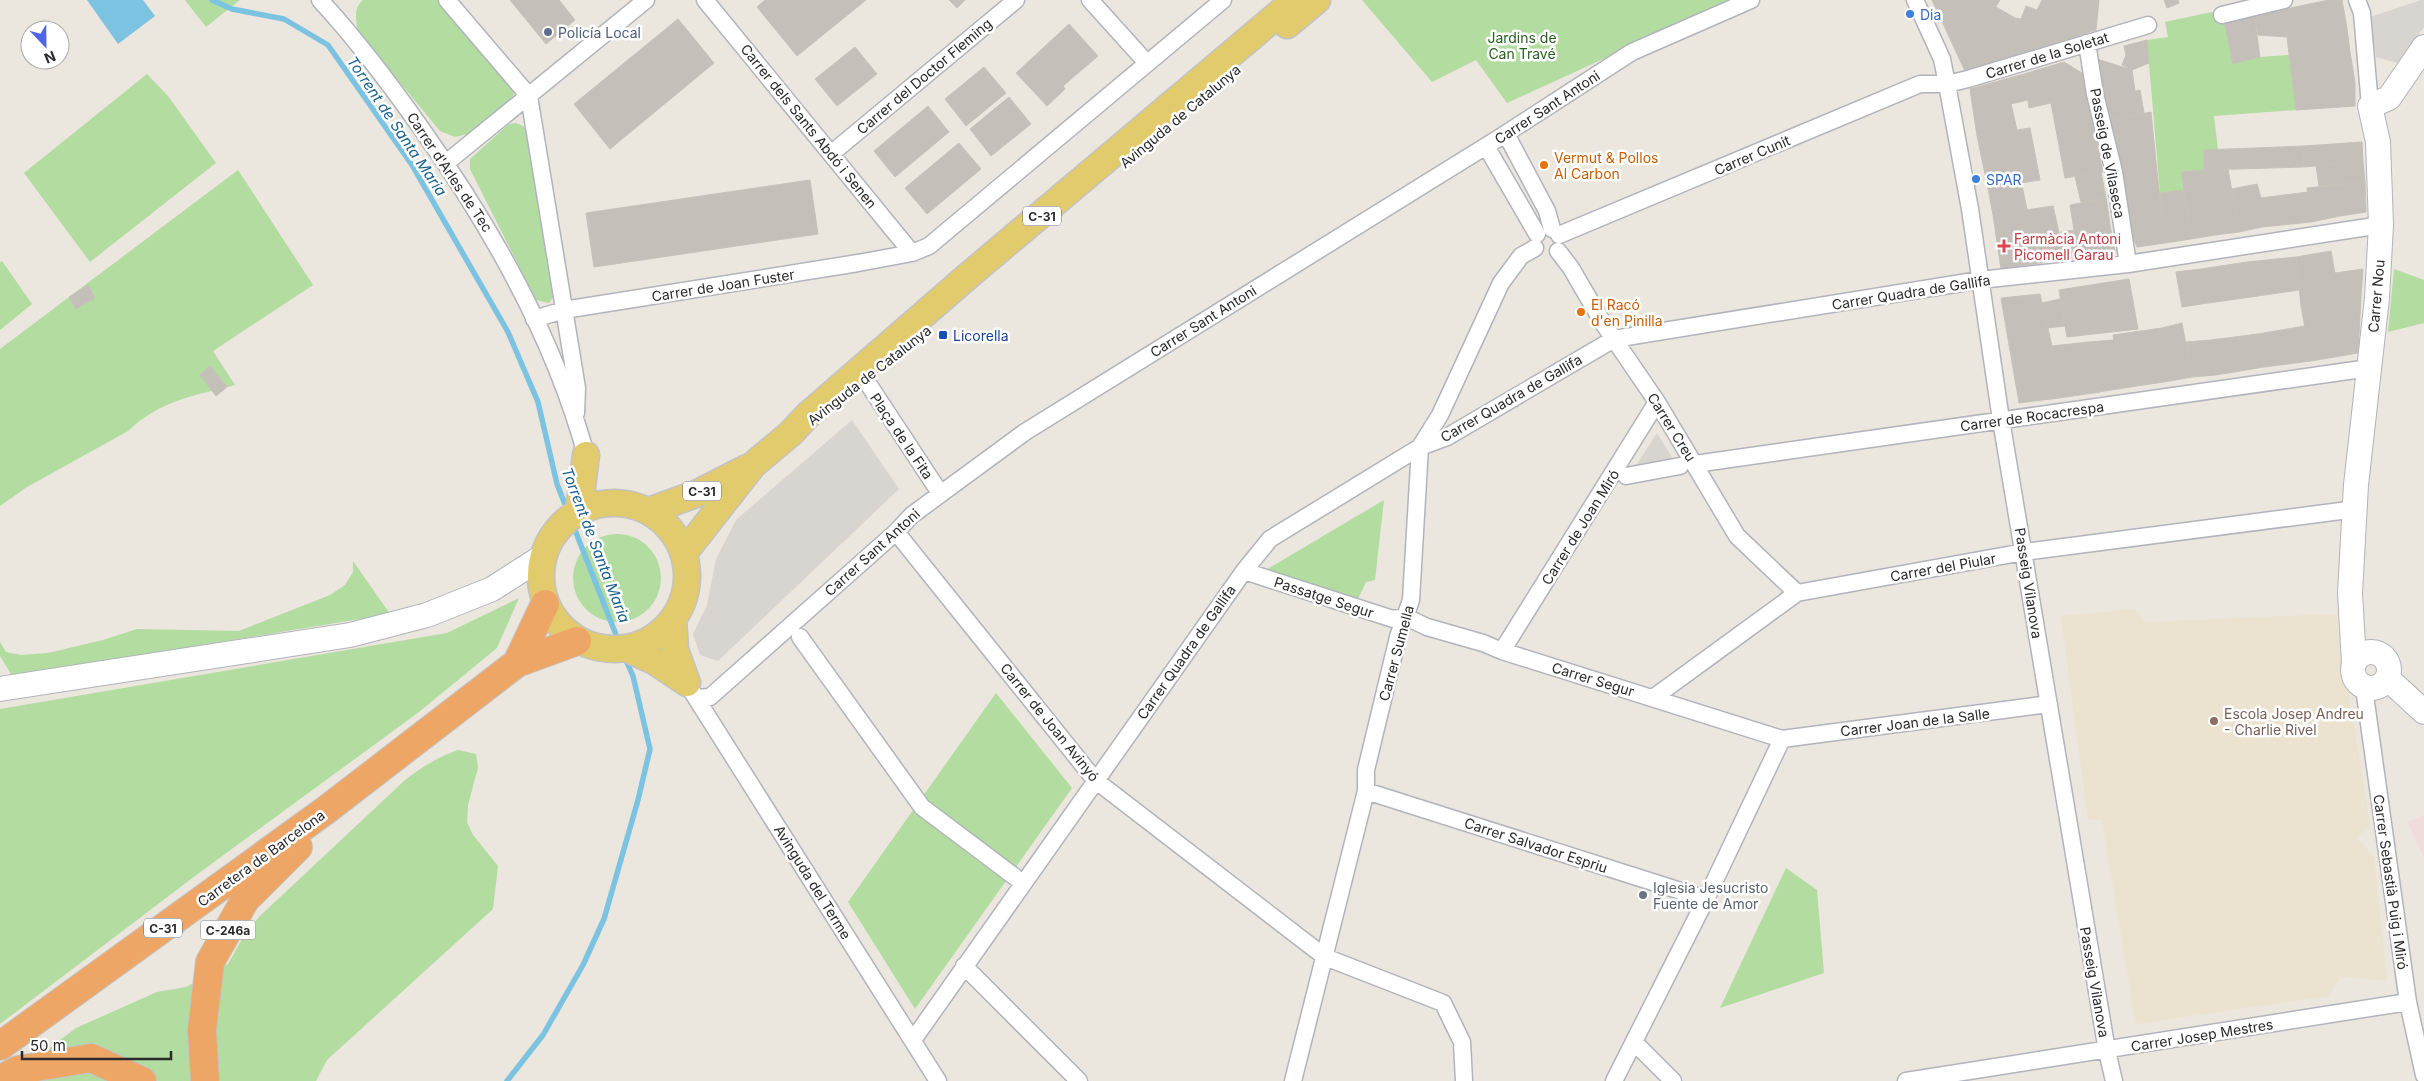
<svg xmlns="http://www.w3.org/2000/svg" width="2424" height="1081" font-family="Inter,sans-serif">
<rect width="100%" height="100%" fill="#ebe6de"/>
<path fill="#ebe3cf" d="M2135,609l11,13 190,-8 34,211 -13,13 17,19 13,124 -46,-4 -13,19 -192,28 -34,-204 -14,-1 -27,-203z"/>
<path fill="#f1dcdc" d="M2424,815v43l-16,-36z"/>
<path fill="#b2dca0" d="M185,0h55l-34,27z
M363,0h77l72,87 2,6 -3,8 -44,33 -12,3 -15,-6 -82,-99c-2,-13 -5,-23 5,-32z
M1362,0h370l-225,103 -31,-43 -44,22z
M2212,12l12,9 9,43 27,-7 29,-2 7,55 -82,6 4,34h-14v20l-23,2 2,18 -23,3 -13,-153 21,-3 -3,-15z
M147,74l21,22 48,67 -126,99 -66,-89z
M516,123l7,3 3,4 27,152 1,14 -5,7 -13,-3 -66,-131v-10l39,-35z
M238,170l75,115 -100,66 22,34c-42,11 -74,15 -107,46l-101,56 -27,19v-157z
M2,261l30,43 -32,26v-68z
M2394,269l30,11v43l-36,9z
M1384,500l-9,80 -9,2 -8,17 -94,-28z
M573 578a44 44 0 1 1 88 0a44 44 0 1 1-88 0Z
M353,561l37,53 -363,60h-16l-11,-18v-14l6,10 15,3 27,-2 55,-13 34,-11 102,2 91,-36 15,-10 8,-13z
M519,598l-22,50 -78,64 -224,164 -195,148v-315l447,-76z
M996,693l76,95 -157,221 -67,-107z
M458,750l18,4 2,14 -10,37 -1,17 6,13 25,31 -5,43 -166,151 -11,21h-311l71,-53 81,-36 29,-5 42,-23 18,-32 15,-17 143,-134c16,-13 34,-24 54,-31z
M1786,868l31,22 7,83 -104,35z"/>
<path fill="#d8d5d0" d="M2421,0h3v27l-19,27 -8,9 -21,-6 -6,-40z
M852,420l47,69 -181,172 -18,-6 -7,-21 14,-29 9,-46 20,-39z
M1657,433l26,42 -58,8 5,-8z"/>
<path fill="#7cc3e2" d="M87,0h56l12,16 -37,28z"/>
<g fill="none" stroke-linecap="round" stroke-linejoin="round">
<path stroke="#7cc3e2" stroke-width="5.5" d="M212,0l20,9 52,10 44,26 84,120 96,167 30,70 19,82 63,161
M507,1081l36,-46 40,-70 21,-46 34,-119 12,-51 -17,-73 -8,-18"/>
</g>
<path fill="#c4c0b9" stroke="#c6c2b8" d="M510,0h49l16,20 -29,24z
M765,0h101l-69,56 -40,-49z
M949,0h16l-8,8z
M1932,0h68l-4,7 19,11 9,35 -59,18z
M2042,0h57l-3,30 -72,23 -9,-35 6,1 5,-13 11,4z
M2164,0h14l1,3 -12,5z
M2329,0h13l4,22 -59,15 -2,-28z
M2285,9l2,28 -29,-2 -4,-20z
M2254,15l6,42 -27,7 -9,-43z
M678,19l36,44 -104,86 -36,-45z
M2346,22l4,30h-24l-6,-24z
M1069,24l29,32 -35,30 2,3 -18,17 -31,-33z
M2320,28l6,24 3,33 26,-2v23l-59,4 -9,-73z
M2147,40l2,23 -17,7 -10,-5 4,-10 -2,-9z
M855,47l22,27 -40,32 -22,-27z
M2326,52h24l5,31 -26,2z
M2097,59l35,11 3,21 -32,8z
M2064,62l18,11 4,22 -57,13 -5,-34z
M984,67l22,26 -40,33 -21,-27z
M2024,74l4,26 -17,4 6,26 -40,6 -7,-47z
M2140,90l4,23 -37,8 -4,-22z
M2086,95l17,77 -38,6 -14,-75z
M1009,97l22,27 -40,32 -21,-27z
M928,106l21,26 -54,45 -21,-26z
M2151,112l3,30 -40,9 -7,-30z
M2030,128l10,52 -52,8 -11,-52z
M2154,142l3,30 -37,8 -6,-29z
M2362,142l1,19 -59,6v-21z
M959,143l22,26 -54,45 -22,-26z
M2304,146v21l-100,3v-20z
M2363,161l2,21 -46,4 -3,-20z
M2228,169l11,63 -24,3 -11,-65z
M2204,170l11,65 -24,4 -10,-67z
M2101,172l5,26 -25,4 -6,-25z
M2157,172l5,44 -31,5 -8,-42z
M810,180l8,54 -224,33 -8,-54z
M2365,182l1,30 -26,4 -3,-31z
M2257,184l4,14 1,29 -23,5 -7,-43z
M2022,185l5,25 -34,5 -5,-27z
M2337,185l3,31 -29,6 -4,-34z
M2183,190l8,49 -26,4 -5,-50z
M2308,192l3,30 -49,5 -1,-29z
M2106,198l4,27 -36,5 -4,-25z
M2053,206l12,53 -64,10 -8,-54z
M2162,216l2,15 -31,6 -2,-16z
M2110,225l5,26 -49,8 -5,-27z
M2164,231l1,12 -28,4 -4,-10z
M2331,251l4,22 28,-4 -2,27 -60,10 -5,-49z
M2296,257l3,33 -48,7 -4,-35z
M2247,262l4,35 -43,6 -7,-34z
M2201,269l7,34 -26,4 -6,-35z
M2129,279l9,50 -71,8 -8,-47z
M88,285l7,13 -19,11 -7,-12z
M2040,294l12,52 7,52 -40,5 -18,-105z
M2361,296l-3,57 -47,8 -10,-55z
M2060,299l5,27 -17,2 -6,-25z
M2182,323l10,54 -22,4 -8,-53z
M2305,326l6,35 -47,6 -6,-33z
M2162,328l8,53 -46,7 -11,-53z
M2258,334l6,33 -48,8 -5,-35z
M2114,340l10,48 -26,4 -9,-50z
M2211,340l5,35 -24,2 -6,-35z
M2089,342l11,50 -41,6 -7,-52z
M210,366l17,21 -11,9 -16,-21z"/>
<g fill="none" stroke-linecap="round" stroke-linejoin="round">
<defs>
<path id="street" d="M320,0c37,40 70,84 101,128 71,100 133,209 165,327
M447,0l82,96 48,292 -1,25
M705,0l207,253
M1090,0l56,62
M1915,0l27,59 5,25 23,125 31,211 106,631 7,30
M2357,0l5,13 8,93
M2222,15l62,-15
M2087,43l8,51 19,78 14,92
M1506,134l41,77 5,18
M1486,146l51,88
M832,153l184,-153
M446,163l200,-163
M1559,235l361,-151h27l21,-5 180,-54
M1558,251l13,17 32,55 54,79 80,134 60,57
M534,319l30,-9 294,-47 54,-10 17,-7 294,-246
M865,379l75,114
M1695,464l674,-96
M1626,476l54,-10
M896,532l199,248 230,177 118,46 19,39 2,39
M1244,571l149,48 13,-2 21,10 56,16 19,8 280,88 267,-35
M800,637l122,170 93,70
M1502,651l155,-249
M2364,688l44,314 16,73
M691,690l247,391
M696,698l14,-1 186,-165 16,-17 113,-83 474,-294 133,-86 119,-52
M1653,698l144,-105 227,-41 332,-43
M1366,791l340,108
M964,966l115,115
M913,1040l331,-469 26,-32 150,-92 27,-10 167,-98 366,-59 148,-16 253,-39
M1634,1042l39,39
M1293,1081l73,-290v-21l32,-133 13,-37 9,-153 20,-32 61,-132 20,-27 14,-8
M1614,1081l92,-182 76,-160
M1906,1081l502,-79"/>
<path id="secondary" d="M2353 670a18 18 0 1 1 36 0a18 18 0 1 1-36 0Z
M2354,663l-4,-70 6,-108 21,-187 4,-73 -3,-83 -8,-36 19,-8 35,-51
M2387,678l37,34
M0,689l350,-54 77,-20 65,-26 50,-32"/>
<path id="primary" d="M1287,25l30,-25
M541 576a73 73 0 1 1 146 0a73 73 0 1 1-146 0Z
M579,511l7,-56
M649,511l47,-17 51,-26
M684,553l69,-88 37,-31 18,-19 160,-139 327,-276
M673,619l2,31 12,33
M626,648l28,13 33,22"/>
<path id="highway" d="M517,663l28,-59
M0,1046l326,-236 191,-147 60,-22
M0,1080l18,-10 73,-12 51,23
M205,1081l-3,-51 8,-68 35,-62 53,-53"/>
</defs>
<use href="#street" stroke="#b1b4bc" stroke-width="19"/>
<use href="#secondary" stroke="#b1b4bc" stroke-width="26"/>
<use href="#primary" stroke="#c3c3c3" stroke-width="29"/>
<use href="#highway" stroke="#c3c3c3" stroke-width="30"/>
<use href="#street" stroke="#fff" stroke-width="16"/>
<use href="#secondary" stroke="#fff" stroke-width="24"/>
<use href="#primary" stroke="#e2cb6c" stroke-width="26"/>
<use href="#highway" stroke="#eea666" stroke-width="28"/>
</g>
<g fill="#3f7fe0" stroke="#fff" stroke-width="2">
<circle cx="1910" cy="14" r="5"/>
<circle cx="1976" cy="179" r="5"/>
</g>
<circle fill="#5c6f8a" stroke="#fff" stroke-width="2" cx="548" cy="32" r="5"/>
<g fill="#e8710a" stroke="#fff" stroke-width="2">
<circle cx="1544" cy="165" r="5"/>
<circle cx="1581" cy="312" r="5"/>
</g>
<path fill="#e0444e" stroke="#fff" stroke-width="2" d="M2001.5 238.5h5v5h5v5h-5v5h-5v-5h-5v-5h5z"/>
<rect fill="#1a4fb4" stroke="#fff" stroke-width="2" x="938" y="330" width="10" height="10" rx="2.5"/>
<circle fill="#8d6e63" stroke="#fff" stroke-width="2" cx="2214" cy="721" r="5"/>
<circle fill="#6b7280" stroke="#fff" stroke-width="2" cx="1643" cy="895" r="5"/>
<g text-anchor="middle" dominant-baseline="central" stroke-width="5" stroke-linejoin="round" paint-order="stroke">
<g fill="#fff" stroke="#6a6a6a" stroke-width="1">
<rect x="1023" y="206.5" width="38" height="19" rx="4"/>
<rect x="683" y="481.5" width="38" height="19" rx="4"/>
<rect x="144" y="918.5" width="38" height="19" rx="4"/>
<rect x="200.5" y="920.5" width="55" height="19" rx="4"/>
</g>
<g font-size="12" font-weight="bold" fill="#2a2a2a">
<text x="1042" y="216">C-31</text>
<text x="702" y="491">C-31</text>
<text x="163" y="928">C-31</text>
<text x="228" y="930">C-246a</text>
</g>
<g font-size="14" fill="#366cbe" stroke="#fff" text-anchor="start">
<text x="1920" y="14">Dia</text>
<text x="1986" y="179">SPAR</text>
</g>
<g font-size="14" fill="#4e5e75" stroke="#fff" text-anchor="start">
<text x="558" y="32">Policía Local</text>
</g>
<g font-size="14" fill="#2c6022" stroke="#fff">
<text x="1522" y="37">Jardins de<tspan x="1522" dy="16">Can Travé</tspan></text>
</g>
<g font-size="14" fill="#2a2a2a" stroke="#fff">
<text transform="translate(2047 55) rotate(-17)">Carrer de la Soletat</text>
<text transform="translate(924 76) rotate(-40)">Carrer del Doctor Fleming</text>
<text transform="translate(1547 107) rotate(-33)">Carrer Sant Antoni</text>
<text transform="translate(1180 116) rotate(-40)">Avinguda de Catalunya</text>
<text transform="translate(809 126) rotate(51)">Carrer dels Sants Abdó i Senen</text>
<text transform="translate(2108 153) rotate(79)">Passeig de Vilaseca</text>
<text transform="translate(1752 155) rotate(-23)">Carrer Cunit</text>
<text transform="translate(450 172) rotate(56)">Carrer d'Arles de Tec</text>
<text transform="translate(723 285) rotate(-9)">Carrer de Joan Fuster</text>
<text transform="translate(1911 292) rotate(-9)">Carrer Quadra de Gallifa</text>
<text transform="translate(2376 296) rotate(-85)">Carrer Nou</text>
<text transform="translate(1203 321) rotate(-32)">Carrer Sant Antoni</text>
<text transform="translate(869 375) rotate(-38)">Avinguda de Catalunya</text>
<text transform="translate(1511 398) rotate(-30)">Carrer Quadra de Gallifa</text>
<text transform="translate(2032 416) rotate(-8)">Carrer de Rocacrespa</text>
<text transform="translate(1672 427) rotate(58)">Carrer Creu</text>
<text transform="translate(902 436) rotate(56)">Plaça de la Fita</text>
<text transform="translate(1580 527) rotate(-58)">Carrer de Joan Miró</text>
<text transform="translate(872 552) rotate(-42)">Carrer Sant Antoni</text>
<text transform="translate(1943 567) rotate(-10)">Carrer del Piular</text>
<text transform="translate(2029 583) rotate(81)">Passeig Vilanova</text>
<text transform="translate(1324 597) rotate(18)">Passatge Segur</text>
<text transform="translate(1186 652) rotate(-55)">Carrer Quadra de Gallifa</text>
<text transform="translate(1396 653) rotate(-75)">Carrer Sumella</text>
<text transform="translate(1593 679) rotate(17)">Carrer Segur</text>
<text transform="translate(1050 722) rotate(51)">Carrer de Joan Avinyó</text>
<text transform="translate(1915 722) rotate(-7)">Carrer Joan de la Salle</text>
<text transform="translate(1536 845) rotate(18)">Carrer Salvador Espriu</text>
<text transform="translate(261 858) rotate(-36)">Carretera de Barcelona</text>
<text transform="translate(813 882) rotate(58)">Avinguda del Terme</text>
<text transform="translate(2391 882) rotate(82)">Carrer Sebastià Puig i Miró</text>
<text transform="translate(2095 982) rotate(80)">Passeig Vilanova</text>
<text transform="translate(2202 1035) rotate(-9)">Carrer Josep Mestres</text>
</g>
<g font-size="14" fill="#c56008" stroke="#fff" text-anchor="start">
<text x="1554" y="157">Vermut &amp; Pollos<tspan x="1554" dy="16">Al Carbon</tspan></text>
<text x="1591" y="304">El Racó<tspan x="1591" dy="16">d'en Pinilla</tspan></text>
</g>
<g font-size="14" fill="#be3a42" stroke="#fff" text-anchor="start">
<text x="2014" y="238">Farmàcia Antoni<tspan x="2014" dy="16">Picomell Garau</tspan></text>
</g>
<g font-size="14" fill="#164399" stroke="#fff" text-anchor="start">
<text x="953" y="335">Licorella</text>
</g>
<g font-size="14" fill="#785e54" stroke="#fff" text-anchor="start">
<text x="2224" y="713">Escola Josep Andreu<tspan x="2224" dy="16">- Charlie Rivel</tspan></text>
</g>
<g font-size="14" fill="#5b616d" stroke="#fff" text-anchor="start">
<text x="1653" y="887">Iglesia Jesucristo<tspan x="1653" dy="16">Fuente de Amor</tspan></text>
</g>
<g font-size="15" font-style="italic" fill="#1b628e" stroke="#fff">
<text transform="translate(397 126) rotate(56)">Torrent de Santa Maria</text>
<text transform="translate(596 545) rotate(69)">Torrent de Santa Maria</text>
</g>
</g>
<g transform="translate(45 45) rotate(158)"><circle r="24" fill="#ffffff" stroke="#aaaaaa"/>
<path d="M0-4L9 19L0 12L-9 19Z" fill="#4f65e7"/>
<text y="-8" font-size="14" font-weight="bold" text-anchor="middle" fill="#2a2a2a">N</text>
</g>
<path d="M22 1051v8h149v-8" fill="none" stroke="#2a2a2a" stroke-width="2.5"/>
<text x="30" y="1051" font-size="15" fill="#2a2a2a" stroke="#ffffff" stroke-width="4" paint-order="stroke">50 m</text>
</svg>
